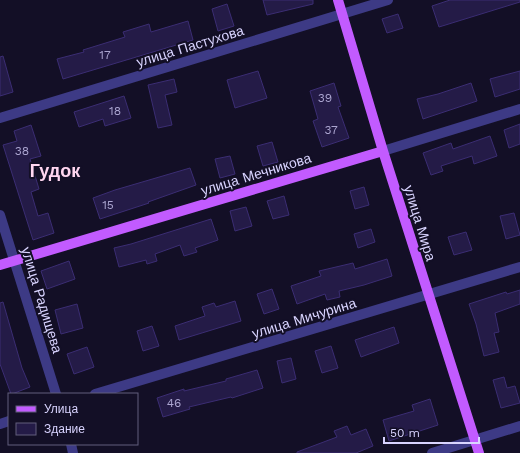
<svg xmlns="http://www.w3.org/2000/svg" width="520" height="453" font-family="'Work Sans',sans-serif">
<rect width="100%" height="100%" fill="#130f26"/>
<path fill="#241b47" stroke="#3b2d73" d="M263,0h50v4l-46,11z
M450,0h70v2l-81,25 -7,-21z
M227,4l7,22 -16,5 -6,-22z
M398,14l5,14 -16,5 -5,-14z
M188,21l5,19 -130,39 -6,-20 27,-7 -1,-2 42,-13 -2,-5 26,-8 2,8z
M3,56l10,36 -13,4v-39z
M258,71l9,27 -32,10 -8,-28z
M520,71v18l-25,8 -5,-18z
M174,79l3,13 -12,3 7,30 -14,3 -10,-43z
M334,83l7,23 -3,1 11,31 -27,9 -9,-26 5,-2 -8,-28z
M471,83l6,18 -54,18 -6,-20 21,-5z
M124,96l7,22 -26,8 -2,-7 -24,8 -5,-15z
M520,124v20l-11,4 -5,-18z
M31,125l10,31 -11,3 9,30 -8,3 7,24 10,-3 6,20 -21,7 -30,-95 14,-4 -3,-10z
M490,136l7,20 -23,8 -2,-8 -31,10 2,5 -12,4 -8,-22 28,-10 2,6z
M272,142l6,20 -15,4 -6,-20z
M230,156l5,18 -15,4 -5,-19z
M190,168l6,17 -48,17 1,1 -49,16 -7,-21 22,-8z
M364,187l5,18 -14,4 -5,-18z
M284,196l5,19 -16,4 -6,-18z
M246,207l6,19 -17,5 -5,-20z
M514,213l6,22 -14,4 -6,-23z
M211,219l7,21 -23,8 2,4 -13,4 -4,-11 -25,9 2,7 -10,3 -1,-4 -27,7 -5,-19 17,-4z
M371,229l4,13 -17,6 -4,-14z
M466,232l6,18 -18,5 -6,-18z
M387,259l5,17 -28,9 -25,6 1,6 -13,3 -2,-6 -28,10 -6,-18 30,-10 -2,-5 34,-8 2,6z
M69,261l6,18 -28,10 -6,-18z
M272,289l7,20 -15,5 -7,-20z
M520,290v14l-25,9 4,19 -5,1 5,19 -15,4 -8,-32 -7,-20 37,-12 1,2z
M235,301l6,20 -62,19 -4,-14 30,-10 -3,-9 12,-4 2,4z
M3,302l19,66 8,19 -18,7h-1l-11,-30v-61z
M77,304l6,24 -22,6 -6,-24z
M152,326l7,20 -16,5 -6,-20z
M394,327l5,16 -38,14 -6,-17z
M331,346l7,22 -16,5 -7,-22z
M87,347l7,20 -20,7 -7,-20z
M291,358l5,21 -14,4 -5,-22z
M257,370l6,18 -31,10 -1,-1 -42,10 1,2 -27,8 -6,-19 27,-9v2l42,-10v-2z
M504,377l3,11 8,-2 5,17 -19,5 -8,-28z
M430,399l8,26 -49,16 -6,-21 31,-9 -2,-6z
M347,426l4,9 15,-6 7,17 -17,7h-59v-1l40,-15 -3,-6z"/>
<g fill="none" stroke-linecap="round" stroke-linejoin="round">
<path stroke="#3d3a85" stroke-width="10" d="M0,118l388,-118
M383,151l137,-42
M0,215l56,179
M95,394l425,-127
M0,424l9,-3
M71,444l2,9
M432,453l88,-27"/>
<path stroke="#c25bff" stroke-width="10" d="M338,0l45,151 96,302
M0,265l383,-114"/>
</g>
<g text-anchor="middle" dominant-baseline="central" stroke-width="4" stroke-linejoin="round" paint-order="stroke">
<g font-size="12" fill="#aca6d1">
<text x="105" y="55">17</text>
<text x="325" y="98">39</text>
<text x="115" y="111">18</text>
<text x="331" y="130">37</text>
<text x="22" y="151">38</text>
<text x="108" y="205">15</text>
<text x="174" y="403">46</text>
</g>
<g font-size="14" fill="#d9d4ff" stroke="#130f26">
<text transform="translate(190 46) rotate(-17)">улица Пастухова</text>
<text transform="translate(256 174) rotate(-17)">улица Мечникова</text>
<text transform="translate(420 223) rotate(73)">улица Мира</text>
<text transform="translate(42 300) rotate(73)">улица Радищева</text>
<text transform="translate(304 318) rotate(-17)">улица Мичурина</text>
</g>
<g font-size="18" font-weight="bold" fill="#ffd6f0" stroke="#130f26">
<text x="55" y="170">Гудок</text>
</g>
</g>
<rect x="8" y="393" width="130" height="52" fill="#130f26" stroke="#625e7d"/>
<rect x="16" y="406" width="20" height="6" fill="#c25bff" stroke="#625e7d"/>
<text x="44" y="413" font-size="12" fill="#d9d4ff">Улица</text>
<rect x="16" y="423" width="20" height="12" fill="#241b47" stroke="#625e7d"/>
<text x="44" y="433" font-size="12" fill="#d9d4ff">Здание</text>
<path d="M384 437v6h95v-6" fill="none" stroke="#d9d4ff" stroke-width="2"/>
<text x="390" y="437" font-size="12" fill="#d9d4ff" stroke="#130f26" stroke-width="3" paint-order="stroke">50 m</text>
</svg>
